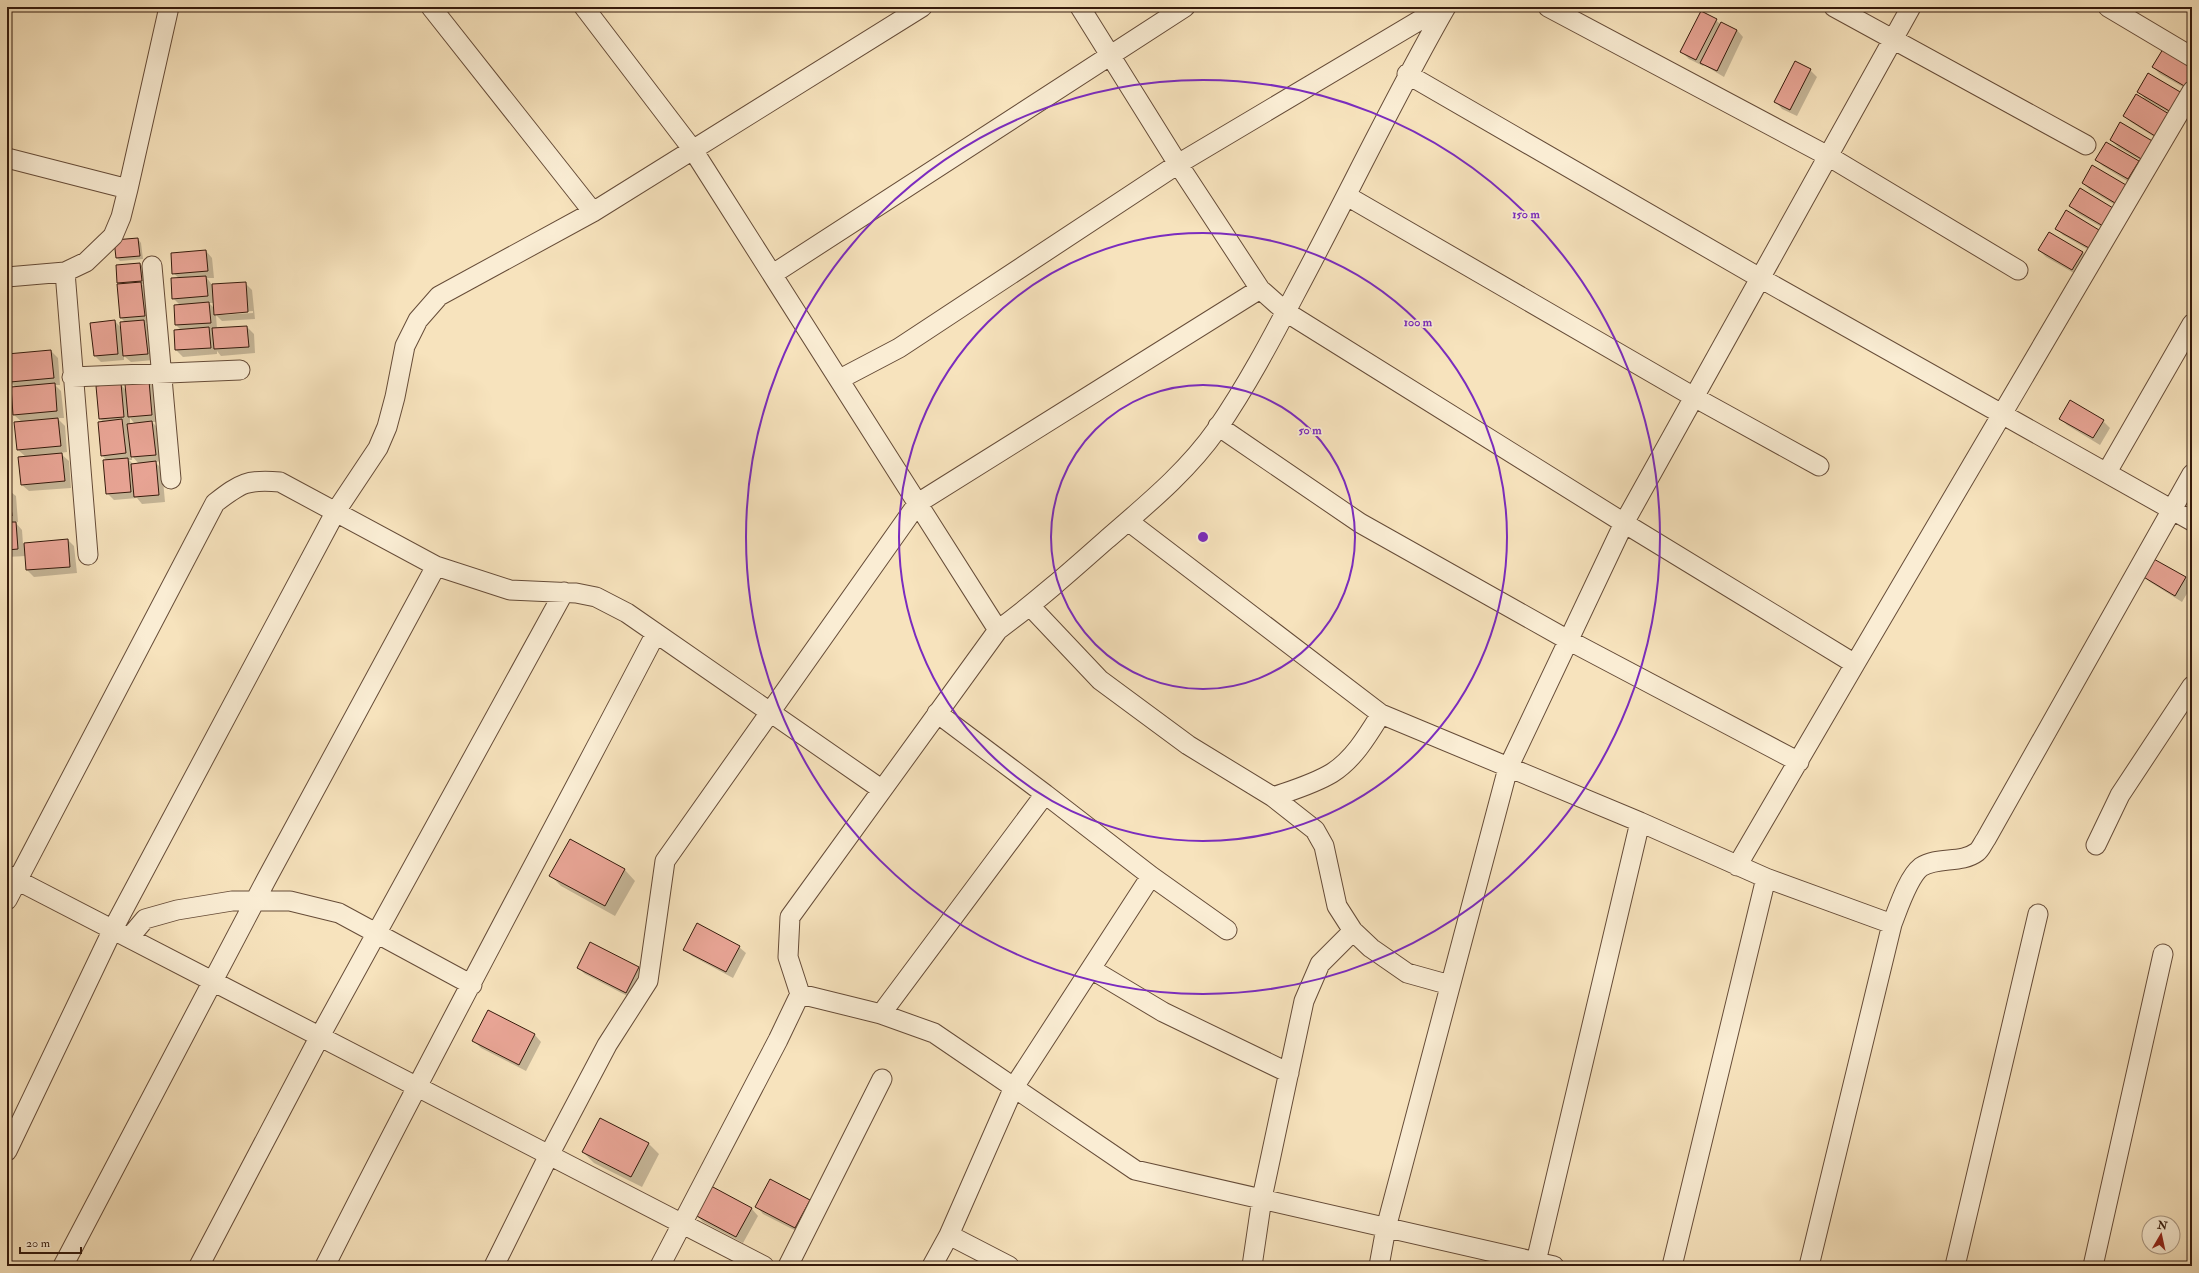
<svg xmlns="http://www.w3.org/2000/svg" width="2199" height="1273" font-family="'IM FELL Double Pica',serif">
<rect width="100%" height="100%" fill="#f7e3bd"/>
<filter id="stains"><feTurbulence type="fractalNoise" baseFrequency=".005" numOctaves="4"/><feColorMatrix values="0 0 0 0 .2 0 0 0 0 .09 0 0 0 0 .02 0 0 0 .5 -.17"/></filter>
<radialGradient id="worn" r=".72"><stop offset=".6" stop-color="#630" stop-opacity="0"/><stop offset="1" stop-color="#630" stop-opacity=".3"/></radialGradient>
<path fill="#0003" fill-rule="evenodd" d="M1716,20l5,5 16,5 6,7 -19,40 -20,-12 -1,1 -14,-7 -7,-7z
M2153,67h39v25l-32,-18z
M1810,70l7,7 -20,39 -15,-7 -6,-7z
M2139,92l42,2 -3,24 -33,-19z
M2137,95l25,47 -31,-20 -7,-6z
M2121,123l29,43 -32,-19 -7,-7z
M2106,143l33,19 6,7 -10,17 -32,-20 -7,-6z
M2083,183l42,3 -3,23 -32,-19z
M2080,190l30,42 -33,-19 -7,-7z
M2066,211l33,20 7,6 -10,17 -33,-19 -7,-7z
M138,239l3,4 2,16 -23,2 -3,-3z
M2039,250l43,2 7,7 -10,17 -33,-19z
M206,251l6,7 2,20h-7l5,7 33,-2 7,7 3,29 -33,2 -6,-6 1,14 30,-2 7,7 1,19 -34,3 -4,-5v3l-34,3 -7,-7 5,-20 -5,-5 -1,-19 5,-1 -7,-7 6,-20 -6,-5zM209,303h5l1,6zM253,311v2l-33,2v-2z
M140,264l3,3 1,17h-2l6,6 3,32 -5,1 5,5 3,32 -23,2 -7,-6v4l-23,2 -6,-6 20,-35 6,7 5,-5 -5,-5 -3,-33h3l-3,-3z
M51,351l7,7 2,27h-5l6,6 3,27h-7l8,8 2,26 -7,1 9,8 2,27 -42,3 -7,-6 4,-28 -9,-8 5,-27 -8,-7 3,-27 -7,-6z
M149,382l7,7 3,33h-7l7,7 3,32 -7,1 7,7 3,33 -23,2 -5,-6 -23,2 -7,-7v-32l-5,-6 2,-33 -4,-3 20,-35 6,6zM130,418l5,6h-5zM132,456l7,8h-6l-4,-4h3z
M2061,419l42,2 7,7 -10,17 -33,-20z
M7,489l9,7 2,26h-3l7,8 1,14 45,-4 6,6 3,27 -43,4 -7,-7 -1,-14 -19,1z
M2143,576l42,2 7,7 -10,17 -32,-20z
M570,840l55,30 10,11 -20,35 -54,-30 -10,-10z
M739,947l7,6 -13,25 -41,-22 -7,-7z
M638,967l7,7 -12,25 -48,-25 -7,-6z
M489,1012l46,23 6,7 -15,29 -45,-23 -7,-7z
M648,1143l11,11 -17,33 -48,-24 -11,-11z
M712,1187l40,22 6,7 -15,27 -40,-21 -7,-7z
M809,1201l7,7 -14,26 -39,-20 -6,-7z"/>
<path fill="#eaa697" stroke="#351a0c" d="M1701,11l16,8 -21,41 -16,-8z
M1721,22l16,8 -20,41 -17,-8z
M2163,49l29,17v10l-6,11 -34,-20z
M1795,61l16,8 -21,41 -16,-8z
M2148,73l34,20 -11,19 -34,-20z
M2136,94l33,20 -14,22 -32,-20z
M2120,122l34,20 -11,18 -33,-20z
M2106,142l33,19 -11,18 -33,-19z
M2092,165l34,20 -11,18 -33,-20z
M2080,188l33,20 -10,18 -34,-20z
M2066,210l33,20 -10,18 -34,-19z
M2049,232l34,20 -11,18 -34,-20z
M138,238l2,18 -24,2 -2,-18z
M206,250l2,21 -36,3 -1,-21z
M140,263l2,18 -25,2 -1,-18z
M206,276l2,20 -36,3 -1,-21z
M141,282l4,34 -25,2 -3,-34z
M246,282l2,30 -34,3 -2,-31z
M209,302l2,21 -36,2 -1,-20z
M115,320l3,34 -24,2 -4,-33z
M144,320l4,34 -25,2 -3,-34z
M247,326l2,21 -35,2 -2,-21z
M209,327l2,21 -36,2 -1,-20z
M51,350l3,28 -44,4 -3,-28z
M149,381l3,34 -24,2 -3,-33z
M55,383l2,28 -44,4 -2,-28z
M121,383l3,34 -25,2 -3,-33z
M2070,400l34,20 -11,18 -34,-19z
M58,418l3,28 -44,4 -3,-28z
M122,419l4,34 -25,3 -3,-34z
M152,421l4,34 -25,2 -4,-33z
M62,453l3,28 -44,4 -3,-28z
M128,458l3,34 -25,2 -3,-34z
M156,461l3,34 -25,2 -3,-33z
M7,488h2l3,28h-5z
M7,522h9l2,27 -11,1z
M68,539l2,28 -44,3 -2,-27z
M2152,558l34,19 -11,19 -33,-20z
M570,839l55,30 -20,37 -56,-30z
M697,923l43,23 -14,26 -43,-22z
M590,942l49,25 -13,26 -49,-25z
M488,1010l47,24 -16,31 -47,-24z
M600,1118l49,25 -18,34 -49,-25z
M770,1179l40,21 -15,28 -40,-21z
M711,1186l41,22 -16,29 -41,-22z"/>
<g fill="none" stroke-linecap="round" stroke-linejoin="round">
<defs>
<path id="street" d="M431,7l162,205
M584,7l109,143 305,480
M1080,7l98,157 82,125 26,23 338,211 231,141 337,-573
M1548,7l280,149 190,114
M1834,7l252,138
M2108,7l84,50
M1407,74l353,204 432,243
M7,158l121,31 41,-182
M1347,196l347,201 125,69
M152,266l19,213
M65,272l23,283
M773,274l412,-267
M7,277l58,-5 21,-10 27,-26 8,-19 7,-28
M72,377l168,-7
M840,379l59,-31 279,-184 264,-157
M1218,426l142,97 208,117 231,122
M2107,472l85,-148
M1128,521l253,193 259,108 126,56 126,46
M436,566l74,24 66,3 20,4 31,16 254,176
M1030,606l70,74 88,65 85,52 42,33 9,16 13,60 16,25 18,17 36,25 43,12
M1045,794l106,82 76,54
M1273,797c20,-7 41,-13 59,-24 22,-14 36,-38 49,-59
M2096,845l24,-50 72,-109
M1737,866l118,-202
M7,875l757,391
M7,900l208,-397c26,-20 32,-24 65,-21l156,84 -170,314 -203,386
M129,938l16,-19 32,-9 55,-9h58l49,12 133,72
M1091,969l72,43 126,61
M800,994l81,20 53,19 201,137 419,96
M881,1014l164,-220 -108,-81
M7,1151l106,-222 223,-418 42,-63 9,-21 8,-30 10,-51 13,-26 21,-24 154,-84 329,-205
M949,1235l60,31
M199,1266l121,-230 244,-444
M325,1266c107,-213 221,-422 331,-633
M494,1266l55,-111 58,-110 41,-64 17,-120 253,-358 342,-214
M660,1266l118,-226 22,-46 -12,-37 2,-40 208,-287c38,-28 73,-59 108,-90 39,-34 81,-68 111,-111 29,-42 54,-89 78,-135 51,-95 97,-193 151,-287
M788,1266l94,-187
M932,1266l17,-31 65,-148 137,-211
M1252,1266l10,-68 42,-197 16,-37 33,-33
M1379,1266l7,-38 122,-460 116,-245 287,-516
M1535,1266l105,-444
M1672,1266l94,-388
M1809,1266l83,-342c6,-15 16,-47 29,-57 17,-11 40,-3 56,-15 4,-3 6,-9 9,-13l206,-365
M1955,1266l83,-352
M2093,1266l70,-312"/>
</defs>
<use href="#street" stroke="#664c38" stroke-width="21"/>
<use href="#street" stroke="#faedd4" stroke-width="19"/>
</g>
<g fill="none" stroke="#7b2cbf" stroke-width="2">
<circle cx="1203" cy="537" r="152"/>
<circle cx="1203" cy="537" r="304"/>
<circle cx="1203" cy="537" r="457"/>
</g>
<circle cx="1203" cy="537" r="6" fill="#7b2cbf" stroke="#faedd4" stroke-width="2"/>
<g font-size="12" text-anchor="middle" font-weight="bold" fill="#7b2cbf" stroke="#faedd4" stroke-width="3.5" stroke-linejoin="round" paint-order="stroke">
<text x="1526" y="218">150 m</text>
<text x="1418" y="326">100 m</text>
<text x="1310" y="434">50 m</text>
</g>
<rect width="2199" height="1273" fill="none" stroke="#f7e3bd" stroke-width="24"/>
<rect x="8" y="8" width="2183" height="1257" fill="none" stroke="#351a0c" stroke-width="2"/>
<rect x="12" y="12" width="2175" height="1249" fill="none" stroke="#351a0c"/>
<g transform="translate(2161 1235) rotate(9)"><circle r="19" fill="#faedd4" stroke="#ab9984"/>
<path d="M0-3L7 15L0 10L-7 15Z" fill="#8f2418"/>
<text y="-6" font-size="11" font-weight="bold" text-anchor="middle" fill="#351a0c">N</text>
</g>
<path d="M20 1247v6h61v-6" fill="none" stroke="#351a0c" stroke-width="2"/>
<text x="26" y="1247" font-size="12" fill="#351a0c" stroke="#faedd4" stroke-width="3" paint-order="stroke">20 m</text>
<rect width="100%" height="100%" filter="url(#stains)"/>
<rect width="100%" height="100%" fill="url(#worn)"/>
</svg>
